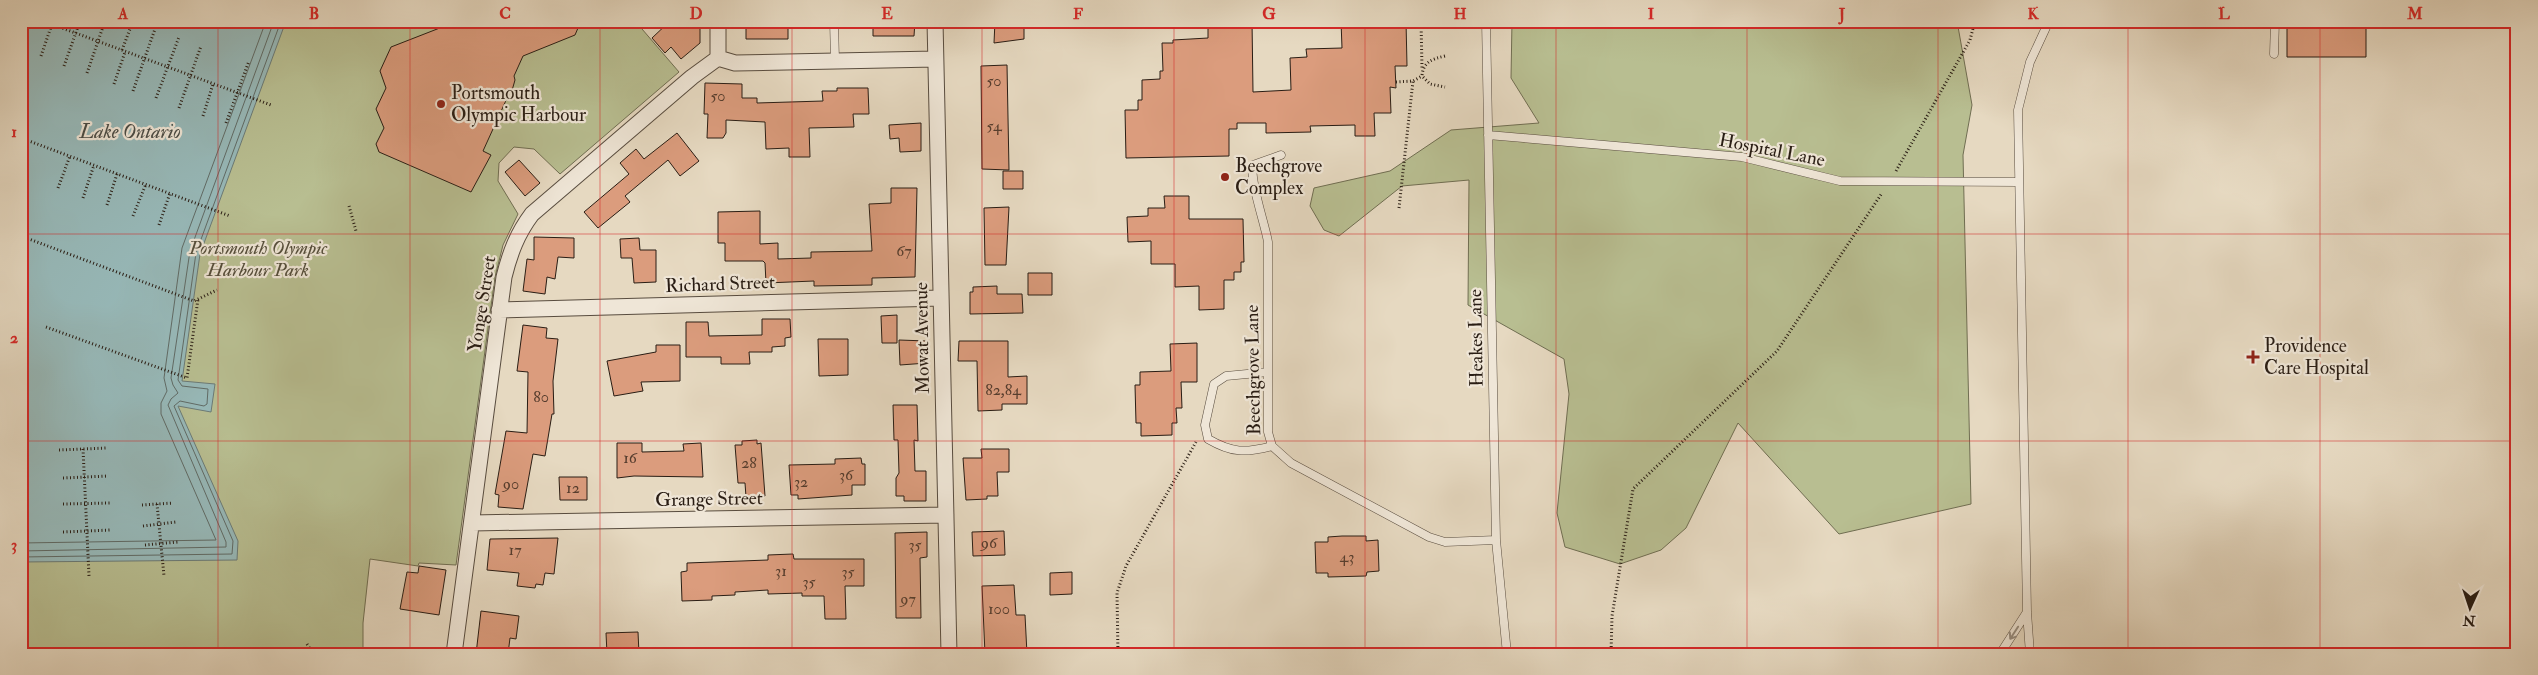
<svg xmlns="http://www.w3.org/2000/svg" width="2538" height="675" font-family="'IM FELL Double Pica',serif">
<rect width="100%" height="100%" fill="#e6d9c1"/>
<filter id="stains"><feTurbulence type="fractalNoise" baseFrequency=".004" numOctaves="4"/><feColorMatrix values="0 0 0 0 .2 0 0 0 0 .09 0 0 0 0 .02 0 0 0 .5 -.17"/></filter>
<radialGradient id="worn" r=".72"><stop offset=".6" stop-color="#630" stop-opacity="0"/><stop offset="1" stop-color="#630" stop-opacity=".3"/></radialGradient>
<path fill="#b8be91" stroke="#706e52" d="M21,21h621v8l37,43 -119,102 -26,-25 -20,-2 -15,16 -1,18 20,33 -15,31 -8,32 -39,288 -37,-2 -1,3 -48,-7 -7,64v31h-342z
M1512,21h445l15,84 -9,50 8,349 -132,30 -101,-111 -52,105 -25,22 -41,14 -55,-17 -8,-34 12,-119 -5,-35 -96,-54 1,-125 -67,6 -63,50 -15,-6 -14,-24 4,-18 76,-17 61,-41 88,-7 -28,-45z"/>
<path fill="#97b9b9" stroke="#6b7b77" d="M21,21h265l-86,233 -18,127 33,3 -4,28 -33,-6 60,135 -1,19 -216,2z"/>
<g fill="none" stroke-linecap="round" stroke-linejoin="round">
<path stroke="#606b66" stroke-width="1" d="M21,543l195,-3 -55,-126v-11l6,-12 -3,-13 18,-130 84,-227
M21,551l205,-4v-5l-58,-137 3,-6 7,-6 -5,-8 -2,-7 19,-127 84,-230
M21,557l211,-3 1,-13 -59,-135 6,-5 24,5 3,-2 1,-15 -26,-3 -4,-6 18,-127 85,-232"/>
</g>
<path fill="#db9c7d" stroke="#291d14" d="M448,21h133l-6,14 -52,21 -9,20 1,4 -4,14 -3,2 -25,55 8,4 -20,37 -92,-40 -3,-8 8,-16 -8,-19 10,-21 -6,-17 11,-24 59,-23z
M670,21h30v22l-19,16 -10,-12 -6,6 -13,-15z
M746,21h42v18h-42z
M873,21h42l-1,15h-41z
M995,21h29v18l-30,4z
M1252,21l1,71 38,-2 -1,-32 17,-1 -1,-8 36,-1 -1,-27h65l1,45h-12l1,22 -6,-1 1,26h-17l1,23h-20v-11l-45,1 1,6 -45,1v-10h-29v6h-8v27l-103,2 -1,-48h13v-10h4v-20l18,-1v-8h3l-1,-28h11v-3l35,-2v-16z
M2287,21h79v36h-79z
M1007,65l2,105 -27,-1 -1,-103z
M705,83l37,1v14h15v5l66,-2 -1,-10h15v-3h31l1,26h-16l1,13 -45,1 1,29h-21v-9l-23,1 -1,-27 -39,-2v13l-3,5h-16l1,-24h-4z
M921,123v28l-21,1 -1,-14 -9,1 -1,-14z
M677,133l22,28 -19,15 -12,-16 -43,36 5,6 -32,26 -14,-16 45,-38 -9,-11 16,-14 8,10z
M519,160l21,23 -15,13 -20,-24z
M1003,171h20v18h-20z
M891,188h26l-2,89 -43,1v7l-58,1v-5l-48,2 -1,-20 -2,-2h-38v-18h-7v-31l42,-1v33l18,-1v16l33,-1v-6l61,-1 -3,-47 22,-1z
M1164,196h25v23h54l1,43h-3v10h-7v8h-10v29l-25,1v-24l-24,1v-23h-24v-23l-23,1 -1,-25 21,-1v-8h17z
M1009,207l-3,58h-21l-1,-57z
M534,237l40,1v20l-16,-1 -3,22 -8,-2 -2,17 -22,-3 4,-32 7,1z
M639,238l1,12h16v32l-22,1 -2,-25h-11l-1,-19z
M1028,273h24v22h-24z
M997,286v8h25l1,19 -53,1v-22h3v-5z
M897,315v28h-15l-1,-27z
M762,319h28l1,18 -6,1v8l-13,1v5h-23l1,12h-29v-7h-35v-35h22l1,14 53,-1z
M523,325l24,3 -1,10 12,1 -5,42 1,33h-2l-7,42 -12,-2 -10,55 -25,-2 1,-12 -4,-1 11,-63 21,2 1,-61 -11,-1z
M818,339h30v36l-29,1z
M899,340l28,1v22l-27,2z
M959,341h49v36l19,-1v28h-25v6l-24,1 -1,-50h-19z
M1197,343v39h-16l1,26h-6l1,15h-5v12l-31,1v-13h-5l-1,-38h5v-13l31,-1 -1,-27z
M656,345h24v36l-39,1 2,9 -29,5 -7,-35 49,-9z
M893,405h24l1,36 -4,-1 1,31h11v30h-22v-5h-8v-18l3,-5 -1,-33h-4z
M757,440v4l4,-1 4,53 -16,2 -3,-1 -1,-14h-7l-3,-38h7v-4z
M617,443h25v9l42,-1 -1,-7 18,-1 2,34 -69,-1 -17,2z
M981,449h28v23h-12l1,24h-11v3l-21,1 -3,-42h19z
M861,458l1,6h3v21h-13v10l-54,4v-4h-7l-2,-30 46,-1v-5z
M559,477h28v23h-27z
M1004,531l1,24 -32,1 -1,-24z
M927,532v25l-7,1 1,60h-25l-1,-85z
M1342,536h24v5l12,-1 1,31 -12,1 -1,4 -38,1v-4h-12l-1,-31h13v-5z
M558,538l-4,36 -9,-1 -2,12 -7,-1 -1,4 -18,-2 2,-13 -32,-3 3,-31z
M793,554l1,5h70v27h-19l1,33h-21l-1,-23h-22v-3l-34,1v-4l-33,2v3l-23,1v4l-30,1 -1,-29 6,-1v-8l81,-3v-5z
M419,566l27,4 -7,45 -39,-6 7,-37 11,1z
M1072,572v22l-22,1v-22z
M1014,585l2,30h9l2,39h-42l-3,-68z
M481,611l38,5 -3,23 -6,-1 -2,16h-32z
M638,632l1,22h-32l-1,-21z"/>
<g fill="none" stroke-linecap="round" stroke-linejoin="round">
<defs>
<path id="lane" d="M834,21l1,40
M1486,21l10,519 11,114
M2274,54l1,-33
M1488,135l254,22 98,24 179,1
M1281,155l-28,10c-4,14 12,59 15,77v190l4,14 19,17 138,74 16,5 51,-2
M1268,372l-42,4 -12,8 -9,41 3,14c24,14 37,14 64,7
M2000,654l27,-42
M2030,654l-3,-42 -9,-502 12,-48 19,-41"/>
<path id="street" d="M718,21v37
M935,21l14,633
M718,58l17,5 200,-4
M499,310l442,-12
M472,523l474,-8
M454,654l50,-377c6,-24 13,-43 28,-63l160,-137 26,-19"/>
</defs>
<use href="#lane" stroke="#584c3f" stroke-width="9"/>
<use href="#street" stroke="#584c3f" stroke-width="17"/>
<path stroke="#291d14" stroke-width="3" stroke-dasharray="1 2.5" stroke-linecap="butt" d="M43,21l228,84
M1421,21l1,47
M21,38l6,-17
M122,50l11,-29
M41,56l12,-35
M1445,56c-13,3 -22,6 -23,20l8,8 15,3
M64,66l16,-45
M87,73l18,-52
M1396,82l17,-1 9,-5
M114,84l11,-32
M133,91l22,-62
M156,98l23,-61
M179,108l22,-62
M203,116l10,-32
M226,123l23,-62
M21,138l209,78
M1896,171l74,-131 5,-19
M58,188l12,-32
M83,198l11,-33
M107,205l10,-31
M349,206l7,25
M1399,208l14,-127
M133,216l13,-32
M159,225l11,-32
M21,236l173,65 23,-11
M46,327l141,51 11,-79
M83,449l6,127
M59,450l48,-2
M63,478l45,-2
M63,504l47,-1
M157,504l7,72
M142,505l31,-2
M143,526l33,-4
M63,532l48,-2
M145,545l33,-3
M307,644l6,10
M1118,654l-1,-61 9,-27 70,-124
M1611,654l1,-38 21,-127 144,-138 105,-158"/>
<use href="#lane" stroke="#efe6d7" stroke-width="8"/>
<use href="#street" stroke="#efe6d7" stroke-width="15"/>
</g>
<defs><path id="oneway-shaft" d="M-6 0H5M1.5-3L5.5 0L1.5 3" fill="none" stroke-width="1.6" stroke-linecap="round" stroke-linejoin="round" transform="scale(1.25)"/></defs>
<use stroke="#968c7f" href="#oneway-shaft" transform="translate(2014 633) rotate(123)"/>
<path fill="none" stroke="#d62828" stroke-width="1" stroke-opacity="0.55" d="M218,21v633M410,21v633M600,21v633M792,21v633M982,21v633M1174,21v633M1365,21v633M1556,21v633M1747,21v633M1938,21v633M2128,21v633M2320,21v633M21,234h2496M21,441h2496"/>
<g fill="#8f2418" stroke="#efe6d7" stroke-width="2">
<circle cx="441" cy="104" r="5"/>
<circle cx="1225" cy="177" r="5"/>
<path d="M2250.5 349.5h5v5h5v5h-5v5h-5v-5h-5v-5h5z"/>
</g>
<g text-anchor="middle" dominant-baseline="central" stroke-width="4.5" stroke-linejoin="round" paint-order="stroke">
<g font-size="16" fill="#563d2e">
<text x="994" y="81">50</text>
<text x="718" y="96">50</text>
<text x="994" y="126">54</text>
<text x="904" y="251">67</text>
<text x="1003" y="390">82,84</text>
<text x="541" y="397">80</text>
<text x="630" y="458">16</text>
<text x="749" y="463">28</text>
<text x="846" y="475">36</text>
<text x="801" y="482">32</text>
<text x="511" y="484">90</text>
<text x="573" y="488">12</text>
<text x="989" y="543">96</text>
<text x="915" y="545">35</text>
<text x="515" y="550">17</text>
<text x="1347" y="557">43</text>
<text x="781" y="571">31</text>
<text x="848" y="572">35</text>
<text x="809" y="582">35</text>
<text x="908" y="599">97</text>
<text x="999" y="609">100</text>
</g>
<g font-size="19" fill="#291d14" stroke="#efe6d7" text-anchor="start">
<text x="451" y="93">Portsmouth<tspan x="451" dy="22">Olympic Harbour</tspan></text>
<text x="1235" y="166">Beechgrove<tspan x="1235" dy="22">Complex</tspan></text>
<text x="2264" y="346">Providence<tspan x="2264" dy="22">Care Hospital</tspan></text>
</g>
<g font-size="19" fill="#291d14" stroke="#efe6d7">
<text transform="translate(1772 150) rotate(11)">Hospital Lane</text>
<text transform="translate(720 284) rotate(-2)">Richard Street</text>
<text transform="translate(482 304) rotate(-81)">Yonge Street</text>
<text transform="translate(922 338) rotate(-91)">Mowat Avenue</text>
<text transform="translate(1476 338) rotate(-91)">Heakes Lane</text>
<text transform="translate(1253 370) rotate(-91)">Beechgrove Lane</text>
<text transform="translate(709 499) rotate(-1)">Grange Street</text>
</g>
<g font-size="19" font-style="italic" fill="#544d3a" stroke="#efe6d7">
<text x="258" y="248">Portsmouth Olympic<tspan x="258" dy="22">Harbour Park</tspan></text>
</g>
<g font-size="20" font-style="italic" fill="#4a4c46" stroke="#efe6d7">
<text x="130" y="131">Lake Ontario</text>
</g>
</g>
<rect width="2538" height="675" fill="none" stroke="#e6d9c1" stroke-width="55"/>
<g transform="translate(2470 608) rotate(183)" stroke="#efe6d7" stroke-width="4" paint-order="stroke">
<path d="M0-4L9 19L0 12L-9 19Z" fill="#291d14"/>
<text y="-8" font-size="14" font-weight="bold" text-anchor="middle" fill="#291d14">N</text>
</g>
<rect x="28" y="28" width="2482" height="620" fill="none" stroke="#d62828" stroke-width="2"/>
<g font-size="16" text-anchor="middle" font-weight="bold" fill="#d62828">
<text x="123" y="19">A</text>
<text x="314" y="19">B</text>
<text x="505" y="19">C</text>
<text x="696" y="19">D</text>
<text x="887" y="19">E</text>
<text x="1078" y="19">F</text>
<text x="1269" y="19">G</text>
<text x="1460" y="19">H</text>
<text x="1651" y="19">I</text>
<text x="1842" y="19">J</text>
<text x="2033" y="19">K</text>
<text x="2224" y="19">L</text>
<text x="2415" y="19">M</text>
<text x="14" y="137">1</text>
<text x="14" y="343">2</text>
<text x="14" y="550">3</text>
</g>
<rect width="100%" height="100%" filter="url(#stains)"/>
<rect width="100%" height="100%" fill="url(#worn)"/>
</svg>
